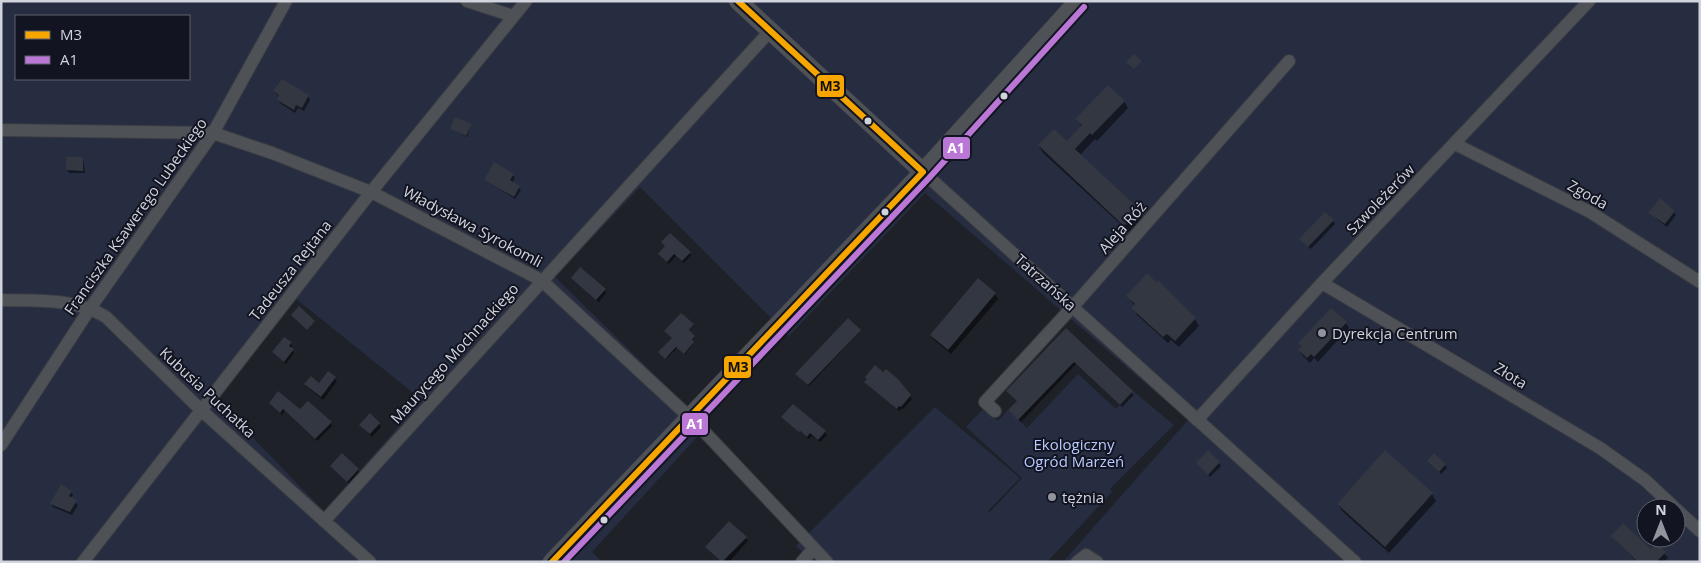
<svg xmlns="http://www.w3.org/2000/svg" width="1701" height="563" font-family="'Open Sans',sans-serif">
<rect width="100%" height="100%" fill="#1e2128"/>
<path fill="#272d41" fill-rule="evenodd" d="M1,1h1699v561h-637l125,-142 -263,-227 -136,143 -149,-149 -85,90 152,149 -115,126 10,10h-601zM16,16h173v63h-173zM295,298l127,102 -98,111 -108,-111zM1646,508h30v30h-30z
M1078,374l38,35 17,-18 41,34 -64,64 2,3 -65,70h-235l-16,-16 139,-139 85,71 -32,33 1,2 33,-35 -56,-51 18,-19 14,13 10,-11 19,18z"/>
<path fill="#0007" d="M282,81l26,15 2,4 -6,11 -6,-3 -3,5 -15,-10 -2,-3 2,-3 -6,-5z
M1124,101l4,7 -31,33 -2,-2 -15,16 59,56 4,7 -14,14 -86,-79 -4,-7 28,-3 15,-16 -5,-8z
M471,125l-4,12 -16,-8z
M83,158l2,15h-16l-2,-3z
M513,175l2,3 -3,5 9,7 -6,9 -30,-19z
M1674,212l2,3 -9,12 -18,-14z
M1333,221l2,3 -24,25 -8,-7z
M690,253l1,2 -7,8 -8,-7 -7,8 -10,-10z
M575,281l30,9 1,3 -7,9z
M1158,282l37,37 4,7 -20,21 -8,-7 -3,3 -31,-28 -4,-7 2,-2 -8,-10z
M995,294l3,5 -47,55 -17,-14 -3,-5z
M1346,323l3,5 -31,34 -4,-4 -4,5 -8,-8 -3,-5 3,-3 -2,-4z
M693,325l-4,7 6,6 -4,4 2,2 -8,10 -8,-6 -11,11 -6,-6 13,-15z
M1066,330l68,65 -12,12 -46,-43 -55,58 -11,-12 8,-8z
M860,331l-51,55 -11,-11z
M291,343l1,3 -1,3 3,4 -8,11 -13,-12z
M328,373l9,8 -14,19 -18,-15 14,-1z
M866,382l44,14 2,3 -9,10 -1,-1 -3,3z
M270,403l30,8 31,12 1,3 -15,15 -32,-30 -3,4z
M783,417l42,15 2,3 -7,7 -8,-6 -3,3z
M379,424l2,3 -9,10 -11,-12z
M1428,461l17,4 2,3 -6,6z
M1197,463h22l2,3 -11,11z
M331,466l27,3 2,4 -11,11z
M71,492l2,3 -2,3 7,7 -6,10 -19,-8 -2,-3z
M1432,494l4,7 -47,52 -47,-42 -4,-7z
M1612,536l39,15 6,-6 11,13 -4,4h-27z
M746,538l2,3 -19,21h-7l-13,-12z"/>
<path fill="#333741" d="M1134,54l8,7 -8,8 -8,-7z
M282,79l27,16 -7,13 -6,-3 -2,5 -17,-10 2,-5 -6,-4z
M1108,85l17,16 -33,34 -2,-2 -15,16 65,61 -16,16 -86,-81 16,-16 13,12 15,-16 -7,-6z
M455,117l17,7 -6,12 -16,-7z
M66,157h17v14l-17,-1z
M494,162l20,12 -4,6 10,6 -6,11 -30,-17z
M1660,198l15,13 -10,13 -17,-11z
M1325,212l9,8 -26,27 -9,-8z
M670,233l21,19 -9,9 -8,-7 -7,8 -9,-8 7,-8 -4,-4z
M580,267l26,22 -10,11 -25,-22z
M1147,273l9,9 2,-2 38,38 -21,23 -8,-7 -4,3 -32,-29 4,-4 -9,-8z
M978,278l18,15 -48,57 -18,-15z
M299,306l16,15 -8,9 -16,-15z
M1331,308l16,14 -33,35 -3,-3 -4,4 -9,-8 4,-4 -4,-3z
M681,313l13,11 -5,6 6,6 -3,4 2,2 -10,12 -8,-7 -11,12 -7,-7 14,-14 -8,-7z
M848,318l13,12 -53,55 -13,-11z
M1066,328l67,63 -13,14 -46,-43 -56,58 -10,-10 9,-9 -11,-10z
M284,337l8,5 -3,4 5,3 -10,13 -12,-10z
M875,365l8,7 3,-3 12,10 13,16 -10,12 -2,-1 -2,3 -33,-27 3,-3 -2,-2z
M328,371l8,6 -15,20 -17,-13 7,-8 8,7z
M278,391l22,18 8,-8 24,21 -17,17 -32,-30 -3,4 -11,-10z
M793,404l33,27 -8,9 -8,-7 -3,4 -7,-6 -1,1 -18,-15z
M370,413l10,10 -10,11 -11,-9z
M1208,450l12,12 -12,13 -12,-12z
M1385,450l48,43 -48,54 -48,-43z
M342,453l17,16 -12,13 -17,-16z
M1434,453l12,11 -7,8 -12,-11z
M61,484l11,7 -3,5 8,4 -7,12 -20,-8z
M1050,490l6,1 2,5 -2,5 -5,1 -5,-4v-5z
M729,521l18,16 -25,25 -17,-15z
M1623,523l28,26 6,-5 9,8 -10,10h-18l-27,-26z"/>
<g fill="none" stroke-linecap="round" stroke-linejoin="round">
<defs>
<path id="street" d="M467,1l46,15
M1,130l212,3 59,20 99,39 170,88 157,145 129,137
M1455,144l135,68 110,70
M923,172l432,390
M1322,283l278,165 45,32 30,28
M1,300c35,1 75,-2 105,17l96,94 168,151
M995,411l-10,-9 92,-100 212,-241
M1197,420l125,-137 267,-282
M1,445l90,-138 122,-174 73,-132
M1676,509l24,22
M324,521l446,-490
M83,562l288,-370 155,-191
M802,562l12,-14
M1077,562l9,-7 11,7"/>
<path id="secondary" d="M738,1l185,171
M552,562l371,-390 155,-171"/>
</defs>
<use href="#street" stroke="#393b41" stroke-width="14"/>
<use href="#secondary" stroke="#393b41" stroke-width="19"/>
<use href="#street" stroke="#4e5156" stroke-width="12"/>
<use href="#secondary" stroke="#4e5156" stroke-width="18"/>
<defs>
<path id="bus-1" d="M738,1l185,171
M552,562l371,-390"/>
<path id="bus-2" d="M564,562l365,-384 155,-171"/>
</defs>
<use href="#bus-1" stroke="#121521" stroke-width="10"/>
<use href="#bus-2" stroke="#121521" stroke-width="10"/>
<use href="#bus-1" stroke="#f7a600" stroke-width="6"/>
<use href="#bus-2" stroke="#ba77d6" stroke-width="6"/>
</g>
<g fill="#d1d4dd" stroke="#121521" stroke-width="2">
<circle cx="1004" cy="96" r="4.5"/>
<circle cx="868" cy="121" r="4.5"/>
<circle cx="885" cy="212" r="4.5"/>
<circle cx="604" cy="520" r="4.5"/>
</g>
<g fill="#92959e" stroke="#121521" stroke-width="2">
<circle cx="1322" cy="333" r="5"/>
<circle cx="1052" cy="497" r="5"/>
</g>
<g text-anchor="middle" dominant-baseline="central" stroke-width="4" stroke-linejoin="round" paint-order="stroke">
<g font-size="15" fill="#d1d4dd" stroke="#121521">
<text transform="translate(1588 194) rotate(29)">Zgoda</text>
<text transform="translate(1380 199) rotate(-46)">Szwoleżerów</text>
<text transform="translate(135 216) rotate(-55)">Franciszka Ksawerego Lubeckiego</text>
<text transform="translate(473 226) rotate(28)">Władysława Syrokomli</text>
<text transform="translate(1122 227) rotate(-49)">Aleja Róż</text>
<text transform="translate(290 270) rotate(-52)">Tadeusza Rejtana</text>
<text transform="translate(1046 282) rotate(42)">Tatrzańska</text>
<text transform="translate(454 353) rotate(-48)">Maurycego Mochnackiego</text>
<text transform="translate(1511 375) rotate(31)">Złota</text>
<text transform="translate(208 392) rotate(43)">Kubusia Puchatka</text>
</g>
<g font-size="15" fill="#d1d4dd" stroke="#121521" text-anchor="start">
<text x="1332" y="333">Dyrekcja Centrum</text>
<text x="1062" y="497">tężnia</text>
</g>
<g font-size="15" fill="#b8caff" stroke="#121521">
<text x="1074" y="444">Ekologiczny<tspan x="1074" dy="17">Ogród Marzeń</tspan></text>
</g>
</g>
<g stroke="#121521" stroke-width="2">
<rect x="816" y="74" width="29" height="24" rx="5" fill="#f7a600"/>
<rect x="942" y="136" width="29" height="24" rx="5" fill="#ba77d6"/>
<rect x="723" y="355" width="29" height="24" rx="5" fill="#f7a600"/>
<rect x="681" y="412" width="28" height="24" rx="5" fill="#ba77d6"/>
</g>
<g font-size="14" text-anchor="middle" font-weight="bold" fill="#fff">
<text x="956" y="153">A1</text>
<text x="695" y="429">A1</text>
</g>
<g font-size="14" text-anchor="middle" font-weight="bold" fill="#111">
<text x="830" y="91">M3</text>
<text x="738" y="372">M3</text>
</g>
<rect width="1701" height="563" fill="none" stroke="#d1d4dd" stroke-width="5"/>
<rect x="15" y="15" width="175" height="65" fill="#121521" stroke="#5e616c"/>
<rect x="25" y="31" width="25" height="8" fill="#f7a600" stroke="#5e616c"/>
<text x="60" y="40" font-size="15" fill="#d1d4dd">M3</text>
<rect x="25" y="56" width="25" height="8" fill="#ba77d6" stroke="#5e616c"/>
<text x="60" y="65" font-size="15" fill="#d1d4dd">A1</text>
<g transform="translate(1661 523)"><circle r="24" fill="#121521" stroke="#5e616c"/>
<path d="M0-4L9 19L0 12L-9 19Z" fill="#92959e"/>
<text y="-8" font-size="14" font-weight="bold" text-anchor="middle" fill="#d1d4dd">N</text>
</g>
</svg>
